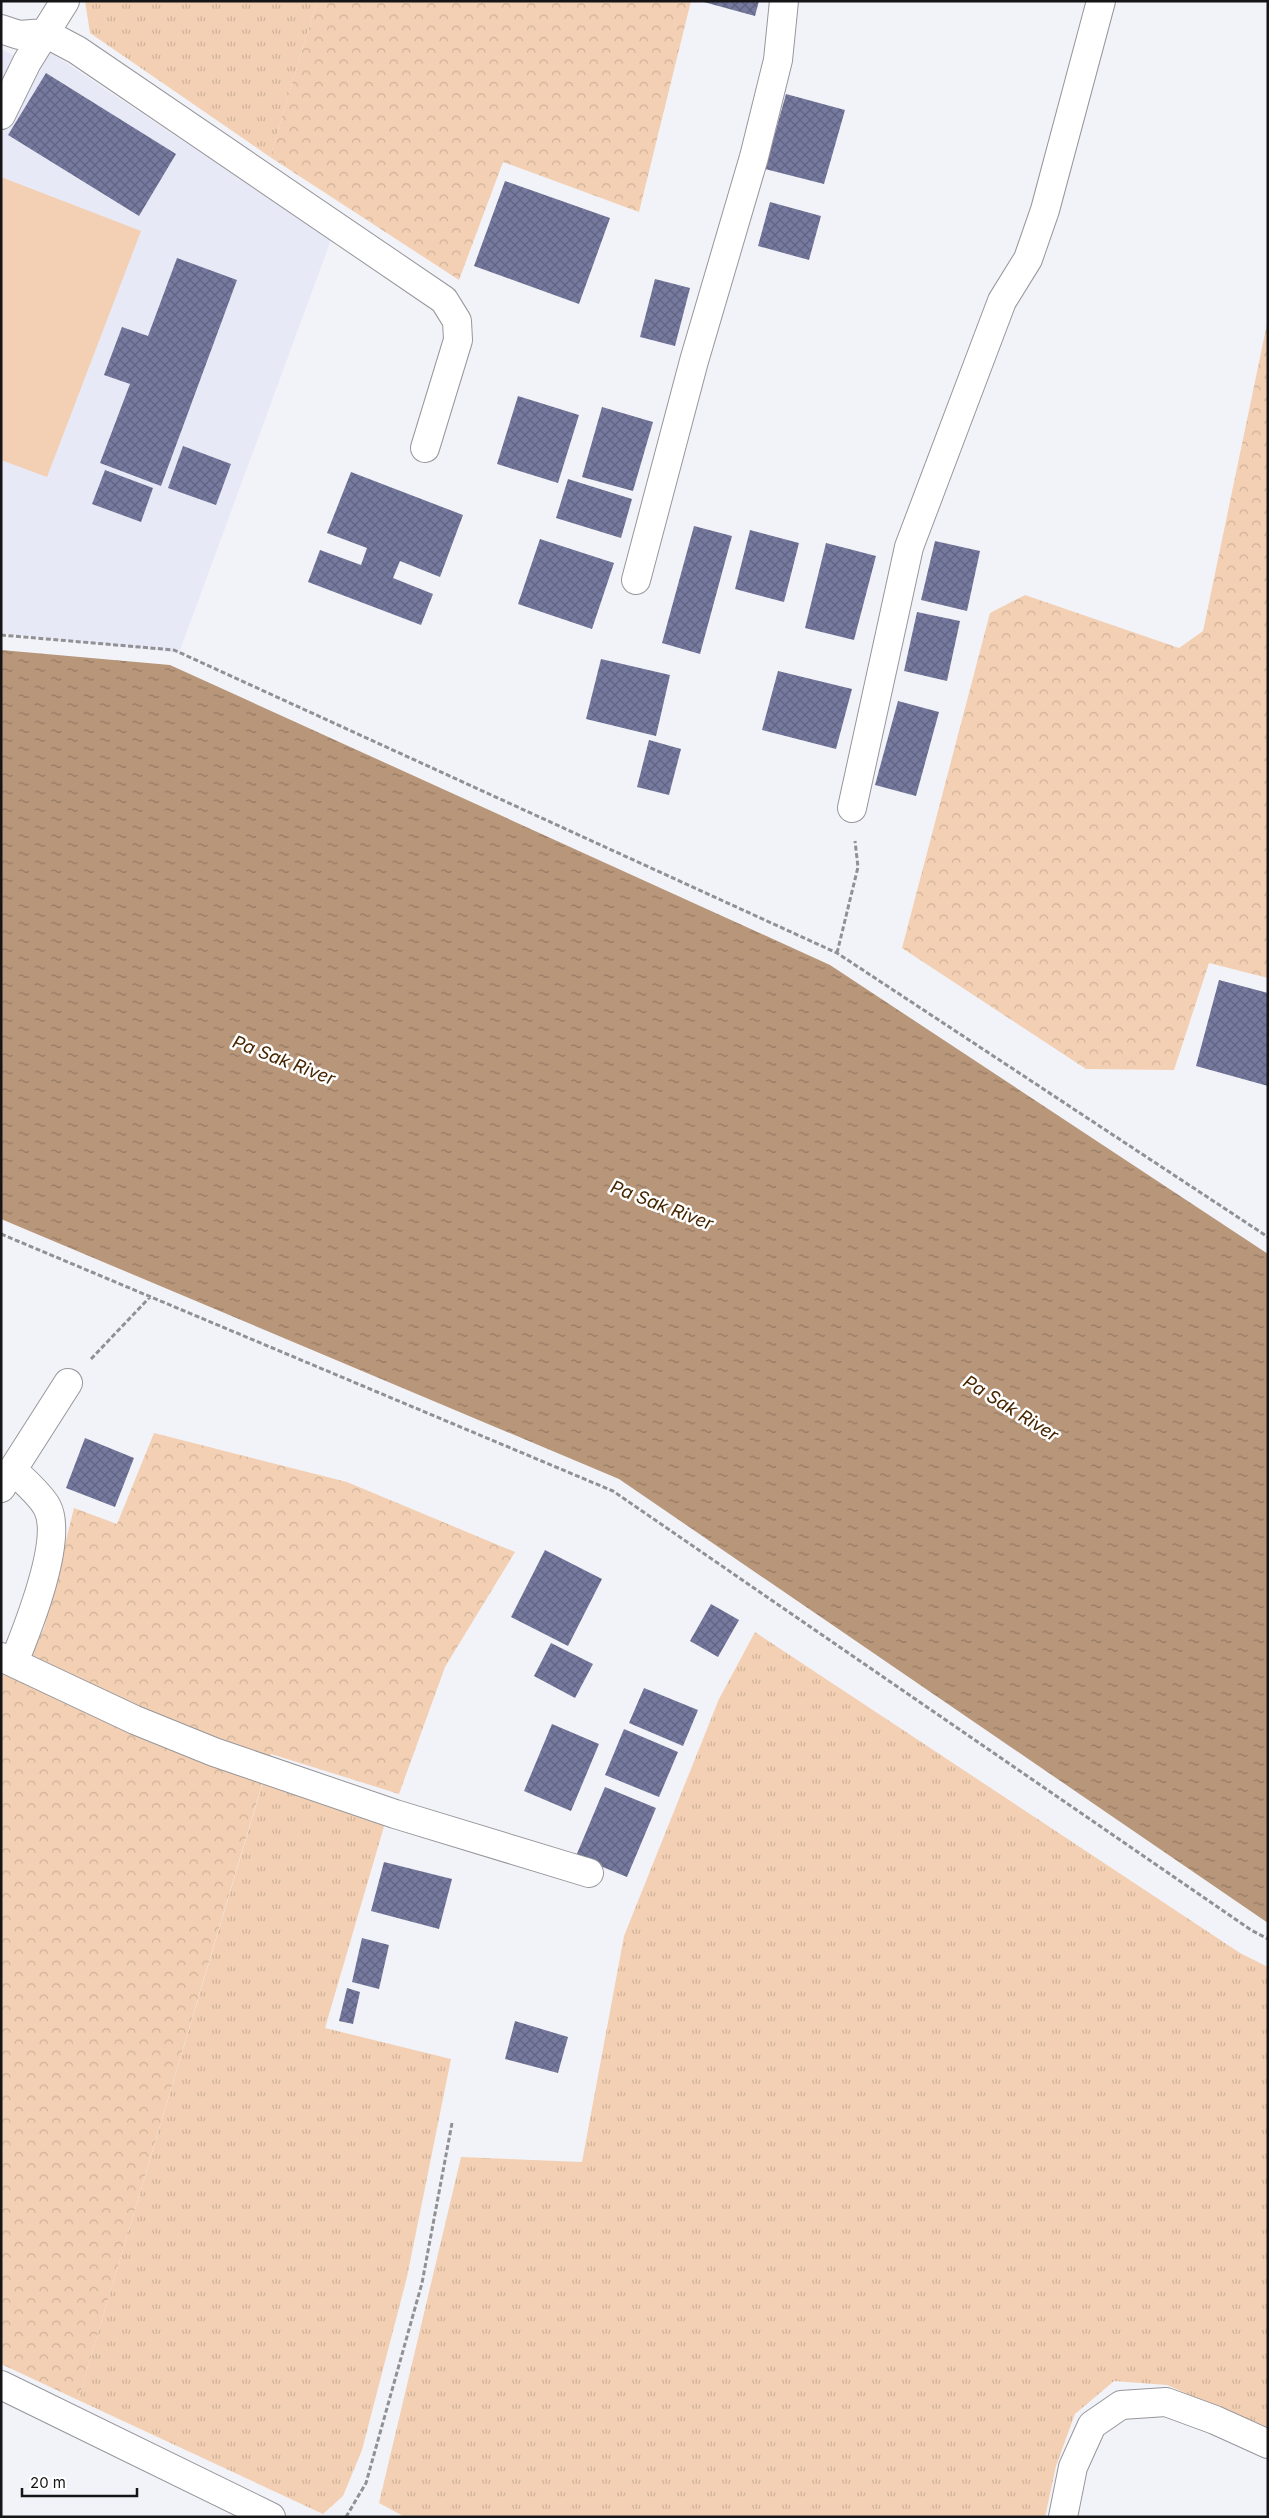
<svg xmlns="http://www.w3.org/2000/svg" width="1269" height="2518" font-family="Inter,sans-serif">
<defs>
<pattern id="grass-tufts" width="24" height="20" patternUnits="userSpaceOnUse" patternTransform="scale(1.25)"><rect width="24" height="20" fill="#f3d0b3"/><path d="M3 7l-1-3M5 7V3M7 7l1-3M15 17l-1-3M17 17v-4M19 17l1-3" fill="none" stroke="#cfb299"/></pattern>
<pattern id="forest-crowns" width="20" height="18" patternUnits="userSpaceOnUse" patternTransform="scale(1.25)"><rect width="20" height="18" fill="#f3d0b3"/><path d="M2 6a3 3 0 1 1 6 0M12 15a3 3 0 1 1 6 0" fill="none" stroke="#cfb299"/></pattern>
<pattern id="water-ripples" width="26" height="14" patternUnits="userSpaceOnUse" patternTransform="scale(1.25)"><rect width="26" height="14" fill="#b8967a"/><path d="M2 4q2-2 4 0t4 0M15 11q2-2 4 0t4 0" fill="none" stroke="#947963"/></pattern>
<pattern id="building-cross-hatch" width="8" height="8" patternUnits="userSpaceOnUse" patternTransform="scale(1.25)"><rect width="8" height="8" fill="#777a9f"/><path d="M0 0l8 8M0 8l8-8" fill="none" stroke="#606381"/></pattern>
</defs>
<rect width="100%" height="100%" fill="#f2f3f8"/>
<path fill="#e8e9f6" d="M1,49l32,16 17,-13 281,188 -152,413 -178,-20z"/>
<path fill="url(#grass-tufts)" d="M85,1h232l-47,156 -180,-124z
M755,1632l485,321 28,14v462l-101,-44 -53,-4 -39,33 -19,52 -11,51h-640l-26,-14 82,-346 121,5 42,-226 95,-237z
M263,1782l122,41 -60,205 126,31 -44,218 -45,173 -19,46 -20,18 -245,-114z"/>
<path fill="url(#forest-crowns)" d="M317,1h374l-52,211 -136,-50 -44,118 -189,-123z
M1268,319v659l-59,-15 -35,107 -88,-1 -184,-121 88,-335 35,-18 154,53 24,-17z
M154,1433l193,49 168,70 -70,115 -46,127 -128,-40 -193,646 -77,-36v-692l18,7 25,-51 30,-120 43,16z"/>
<path fill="#f3d0b3" d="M1,177l140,54 -94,246 -46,-17z"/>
<path fill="url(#water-ripples)" d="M1,650l169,15 660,300 438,289v669l-649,-444 -618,-260z"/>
<path fill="url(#building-cross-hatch)" d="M700,1h59l-4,15z
M46,73l130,81 -37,62 -131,-81z
M786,94l59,16 -21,74 -59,-15z
M505,181l105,37 -31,86 -105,-38z
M770,202l51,14 -12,44 -51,-14z
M177,258l60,22 -76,206 -61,-23 30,-79 -26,-9 18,-48 26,9z
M655,279l35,9 -15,58 -35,-9z
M518,396l61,19 -21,68 -61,-19z
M602,407l51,15 -20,69 -51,-14z
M183,446l48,18 -15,41 -48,-17z
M105,470l48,18 -12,34 -49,-18z
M351,472l112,43 -23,62 -40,-16 -7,17 40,16 -12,31 -113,-43 12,-32 41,15 6,-17 -40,-15z
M568,479l64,20 -11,39 -65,-20z
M694,526l38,10 -32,118 -38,-11z
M750,530l49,13 -15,59 -49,-13z
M540,539l74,24 -22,66 -74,-25z
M935,541l45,10 -13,60 -46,-11z
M826,543l50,13 -22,84 -49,-12z
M917,612l43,9 -13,60 -43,-10z
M601,659l69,16 -14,61 -70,-17z
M778,671l74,18 -16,60 -74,-19z
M898,701l41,11 -23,84 -41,-11z
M649,740l32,9 -12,46 -32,-8z
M1219,980l49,13v93l-72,-20z
M85,1438l49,20 -19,49 -49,-19z
M545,1550l57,29 -34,67 -57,-29z
M711,1604l28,16 -21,37 -28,-16z
M551,1643l42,21 -18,34 -41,-22z
M644,1688l54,22 -15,36 -54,-23z
M552,1724l47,20 -28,67 -47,-20z
M624,1729l54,23 -19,45 -54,-22z
M605,1787l51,21 -29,69 -51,-21z
M384,1862l68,17 -13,50 -68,-18z
M362,1938l27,7 -10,44 -27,-7z
M347,1988l13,4 -7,32 -14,-3z
M515,2021l53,16 -10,36 -53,-14z"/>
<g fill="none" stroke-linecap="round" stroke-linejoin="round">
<defs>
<path id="minor" d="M1,29l18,6 26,-2 20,-32
M1,115l26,-53 18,-29 32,17 367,250 13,21 1,19 -33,108
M636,580l58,-219 60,-204 24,-97 6,-59
M852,808l57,-261 93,-246 26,-42 17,-49 56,-209
M13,1470c11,11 27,24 34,37 17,32 -20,123 -33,155
M1,1488l67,-105
M1,1657l134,63 79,32 181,62 194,59
M1,2385l270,132
M1063,2517l10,-50 19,-42 29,-20 45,-3 49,18 53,24"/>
</defs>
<use href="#minor" stroke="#96969b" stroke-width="30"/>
<path stroke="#919195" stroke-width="3" stroke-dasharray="5 2.5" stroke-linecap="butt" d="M1,635l173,15 663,303 431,284
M837,953l21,-86 -3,-26
M1,1234l612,257 638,439 17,9
M91,1359l59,-62
M346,2517l20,-34 56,-200 30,-160"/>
<use href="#minor" stroke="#fff" stroke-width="28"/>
</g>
<g text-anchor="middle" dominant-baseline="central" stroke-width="5" stroke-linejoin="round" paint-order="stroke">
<g font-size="18" font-style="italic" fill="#462500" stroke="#fff">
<text transform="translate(284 1060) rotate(21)">Pa Sak River</text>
<text transform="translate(662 1205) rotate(21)">Pa Sak River</text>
<text transform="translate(1011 1408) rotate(32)">Pa Sak River</text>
</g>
</g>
<rect width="1269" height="2518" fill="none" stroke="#151517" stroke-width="5"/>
<path d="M22 2488v8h115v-8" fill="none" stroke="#151517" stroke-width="2.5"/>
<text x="30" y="2488" font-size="15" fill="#151517" stroke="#ffffff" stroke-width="4" paint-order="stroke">20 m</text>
</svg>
